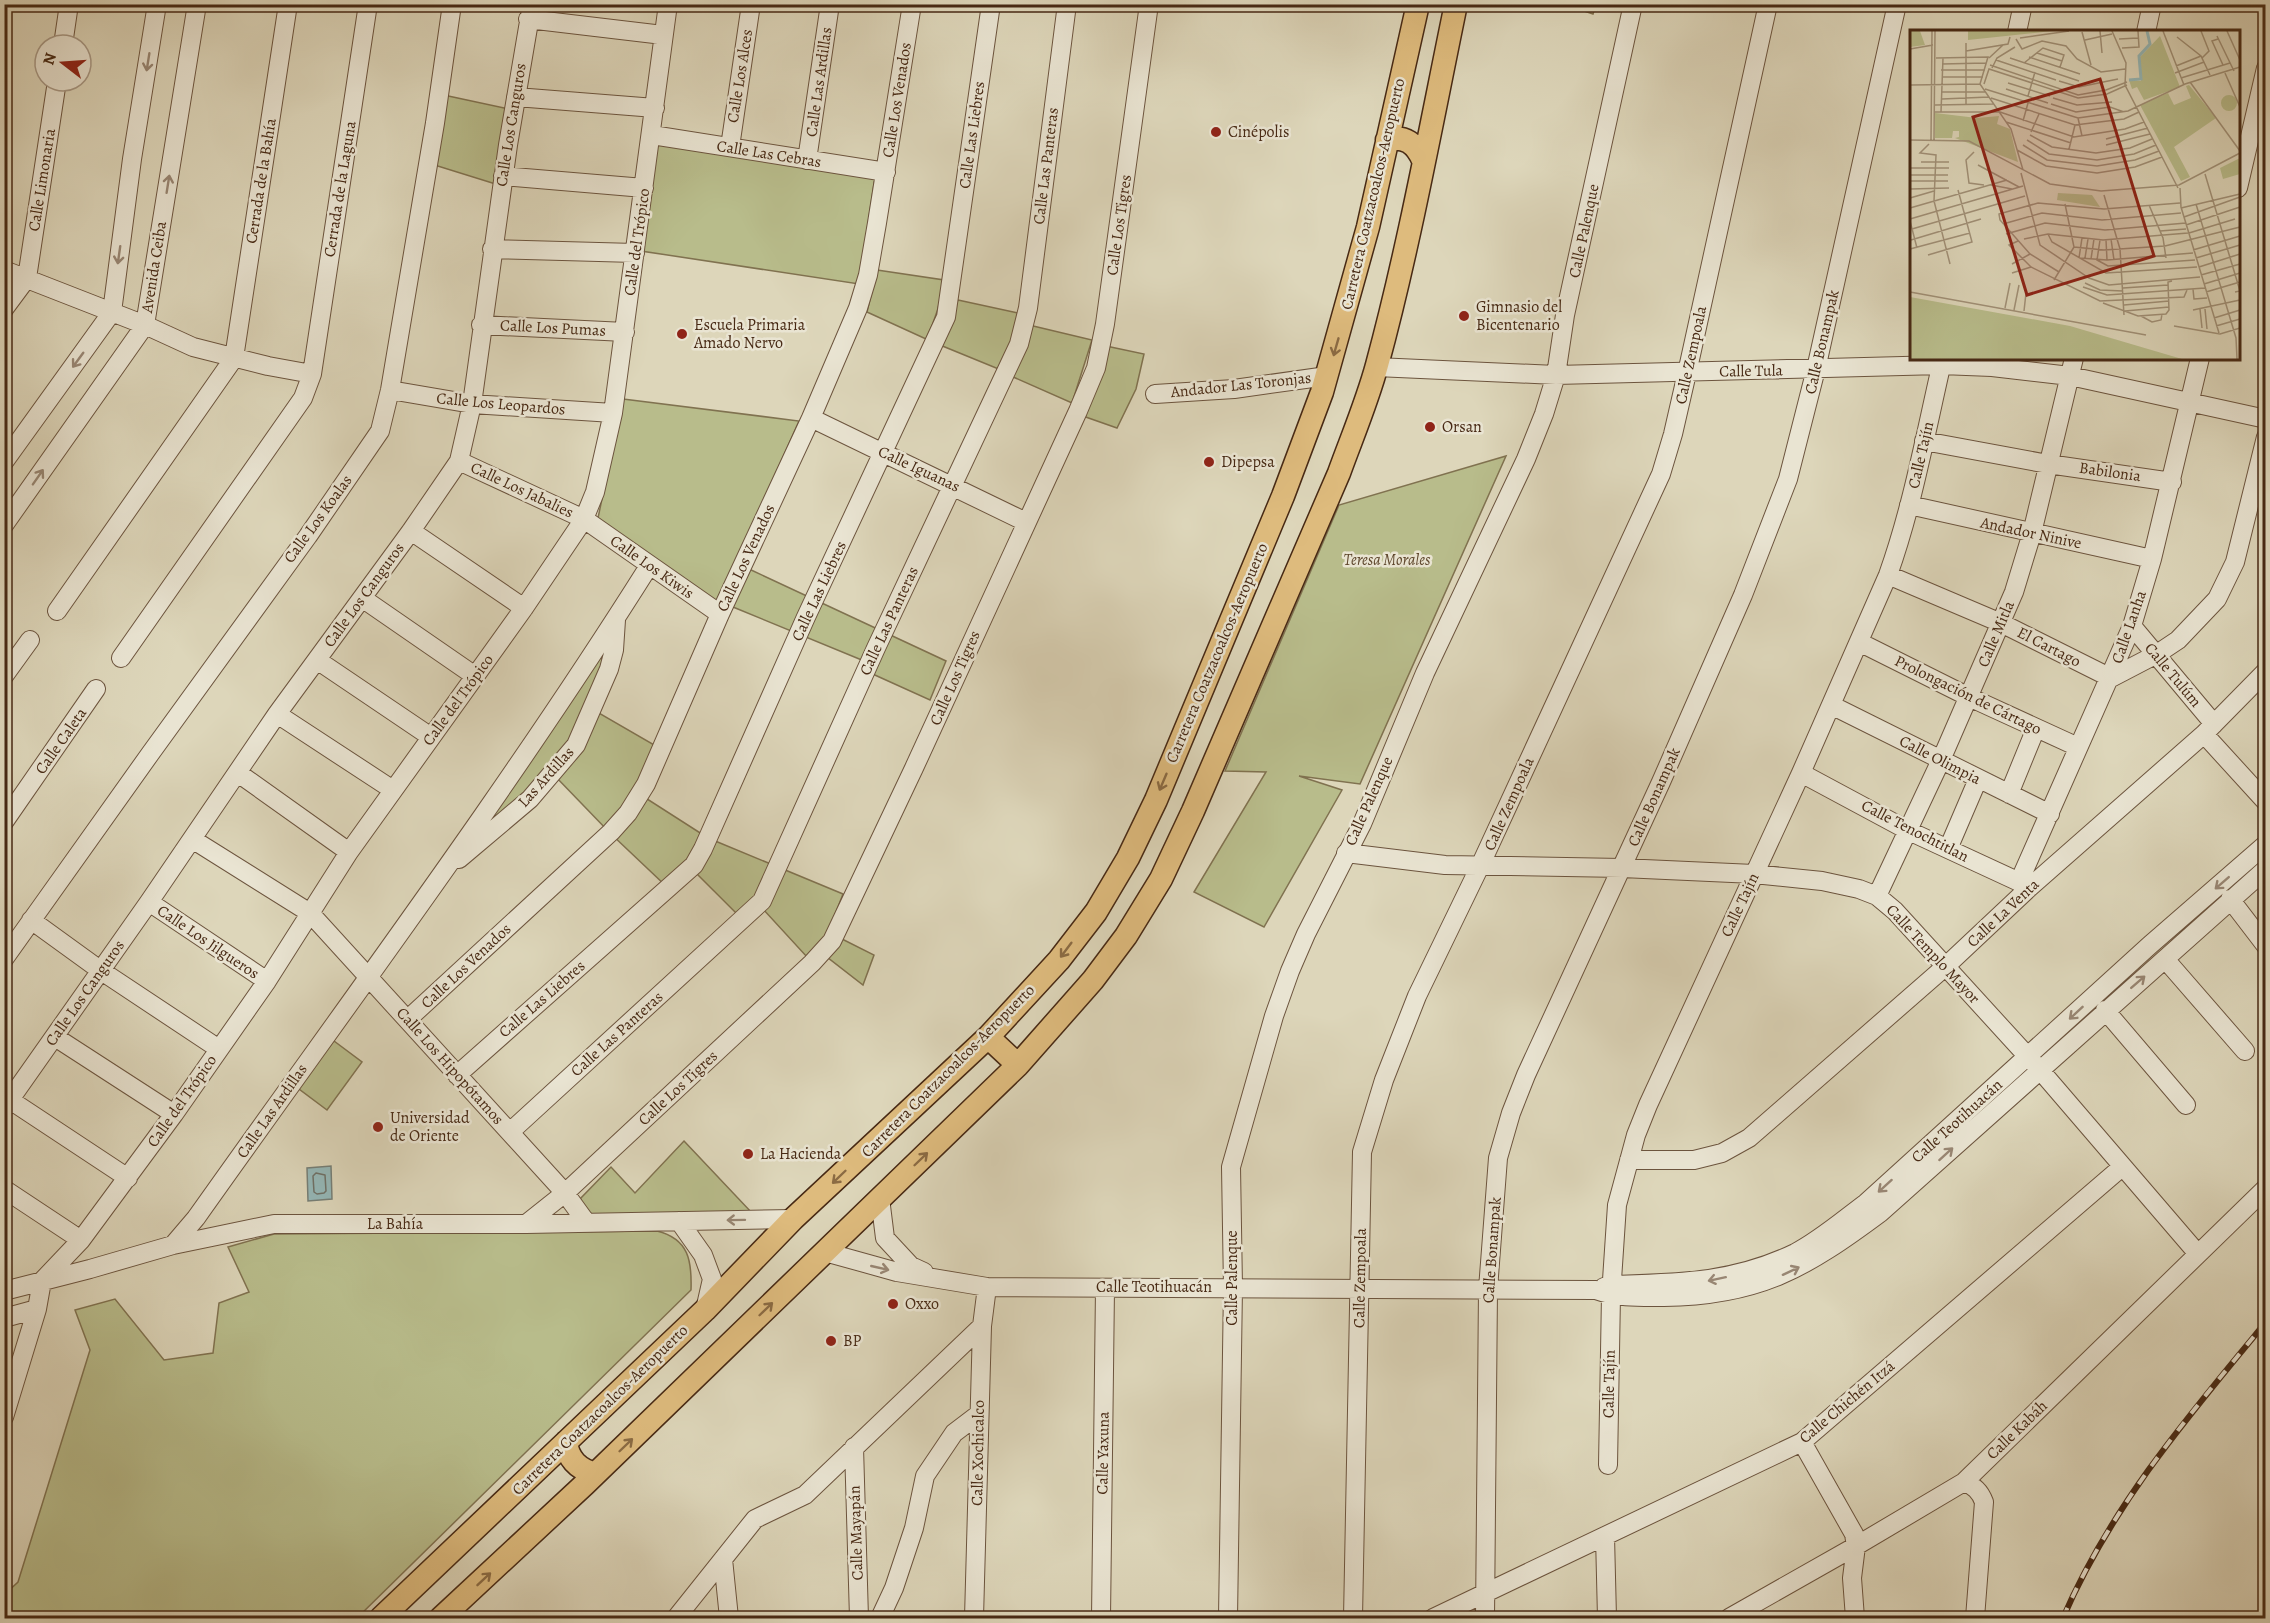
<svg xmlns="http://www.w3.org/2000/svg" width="2270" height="1623" font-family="Alegreya,serif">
<rect width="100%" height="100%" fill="#ddd6ba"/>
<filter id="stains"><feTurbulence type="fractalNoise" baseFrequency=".00333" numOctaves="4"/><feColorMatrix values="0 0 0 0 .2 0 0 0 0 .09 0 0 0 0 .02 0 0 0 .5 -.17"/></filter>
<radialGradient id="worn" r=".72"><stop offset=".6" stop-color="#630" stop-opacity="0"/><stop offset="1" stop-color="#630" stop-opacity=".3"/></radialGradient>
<path fill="#b8bc8b" stroke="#807250" stroke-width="1.5" d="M1567,5h29l-3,9z
M439,94l75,16 -12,76 -74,-23z
M656,144l219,33 -16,107 -218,-33z
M877,270l67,10c-3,22 -8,39 -18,59l-59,-27z
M958,300l60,13 -8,33 -9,24 -61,-25z
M1029,325l63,15 -20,63 -61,-27z
M1106,346l38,8 -8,35 -19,39 -37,-13z
M623,399l176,22 -81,183 -120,-86z
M1506,456l-146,328 -61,-8 43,14 -78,137 -70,-35 72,-120 -41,-1 114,-266z
M749,569l197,92 -16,39 -64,-29 3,-8 -136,-56z
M609,634l-19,74 66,38 -23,44 75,48 135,56 -16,41 -20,22 -44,-48 -24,7 -50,-50 -22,21 -57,-54 -56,-58 -82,60z
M840,938l34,17 -11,30 -36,-28z
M330,1038l32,24 -35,48 -32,-24z
M684,1141l69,73 -163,7 -10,-22 31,-32 24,26z
M657,1231c32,8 35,30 34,59l-334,328h-352v-24l13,-12 72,-232 -15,-40 40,-11 49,61 49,-7 6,-50 30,-11 -21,-45 46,-13z"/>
<path fill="#94b7b7" stroke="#757e76" stroke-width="1.5" d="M331,1166l1,33 -24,2 -1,-33z"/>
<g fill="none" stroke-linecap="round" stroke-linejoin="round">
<path stroke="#6e7066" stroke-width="1.5" d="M316,1173l9,2 1,16 -2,2 -7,1 -3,-2 -1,-16z"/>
<defs>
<path id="minor" d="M528,19l135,16
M2017,32l6,-28
M2146,32l6,-28
M63,45l6,-41
M516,97l139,11
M652,135l234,37
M730,147l21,-143
M807,160l23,-156
M503,176l141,12
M2238,188l28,-120
M492,249l143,4
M4,270l141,55 48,22 75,19 44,8
M4,309l23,-31 30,-197
M481,325l144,7
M1376,367l180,8 385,-10 51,2 78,9 196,43
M390,390l82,14 141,9
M1155,394l79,-5 93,-13
M811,418l215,104
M1924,441l124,23 124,18
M459,461l125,58 136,95
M4,462l108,-150 20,-153 25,-155
M1909,505l243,54
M4,525l141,-200 52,-321
M411,531l113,77
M1888,575l113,48 110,55 46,-24 21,-14 39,-41 18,-37 31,-125
M362,598l113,78
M57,611l177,-253 54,-354
M2132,626l82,98
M1859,642l110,55 109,50
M121,658l182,-260 9,-24 56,-370
M317,660l114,77
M4,676l26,-36
M1831,705l219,109
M277,714l116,76
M2204,734l62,68
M238,773l111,79
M1801,773l108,58 121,56
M2009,794l27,-66
M4,822l92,-133
M192,839l118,74 255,280 21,29
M1948,849l30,-70
M1346,853l99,12 177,3 132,6 68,7 37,8 18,7 18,15 145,159 158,184
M459,859l71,-60 46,-54 33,-76 5,-19 2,-30
M2019,882l113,-256 20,-67 48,-201
M1877,896l64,-136 73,-168 18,-59 42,-175
M2230,899l36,47
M149,902l118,79
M31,920l69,50 119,79
M4,959l146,-205 158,-218 72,-105 10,-41 45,-267 17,-119
M2165,959l80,92
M2105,1010l81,95
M408,1019l203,-187 17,-19 18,-29 74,-170 91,-196 47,-110 10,-33 9,-52 35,-219
M55,1037l119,77
M457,1075l210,-186 27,-24 9,-16 103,-232 140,-300 45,-313
M10,1100l118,78
M4,1108l145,-206 128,-188 134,-183 48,-70 13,-57 36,-259 24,-141
M510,1132l252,-231 114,-253 143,-304 9,-36 39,-304
M1629,1160h65l28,-7 27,-15 197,-172 84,-79 174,-153 62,-63
M4,1189l77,51
M880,1198l5,40 26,28 13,6
M679,1221l24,34 9,24 -7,31
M526,1224l39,-31 247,-230 20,-22 82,-173 164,-357 18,-43 9,-44 44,-320
M173,1245l23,-27c153,-216 312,-428 453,-652
M825,1252l72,20 90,15 609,3c22,8 44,7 68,7 95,-1 142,-29 216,-84l386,-344
M1604,1287l7,-2c66,-2 122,-2 184,-32 25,-13 48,-33 71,-50l284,-258 116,-101
M4,1291l86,-22 83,-24 101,-21h252l267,-5
M4,1318l33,-9
M4,1417l33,-108 5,-28 39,-41 93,-126 93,-133 82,-129 175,-244 60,-89 11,-27 18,-79 55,-409
M1802,1442l52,92 2,12 -4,32 3,40
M854,1447l5,171
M1608,1465l3,-170 6,-90 19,-70 12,-30 153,-332 87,-198c25,-70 38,-144 55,-217
M1964,1482c10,4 16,9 20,20l-9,116
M1605,1536l2,82
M723,1559l6,59
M676,1618l79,-99 50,-24 177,-169
M880,1618l14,-30 20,-60 11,-52 29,-43 25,-19
M974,1618l8,-292 5,-39
M1101,1618l4,-330
M1228,1618l5,-331 -2,-120 43,-151 16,-45 16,-37 56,-110 63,-151 101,-214 18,-45 12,-39 9,-60 68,-311
M1353,1618l9,-466 22,-72 33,-84 63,-130 181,-392 12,-40 14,-61 81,-369
M1433,1618l369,-176 320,-275
M1485,1618l3,-329 10,-131 13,-45 15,-38 135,-293 82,-187 45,-116 28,-110 81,-365
M1729,1618l127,-72 108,-64 302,-294"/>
<path id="major" d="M1387,140c18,-5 29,4 36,20
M988,1037l30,28
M566,1442c2,18 13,27 29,32
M381,1618l324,-308 88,-91 195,-182 71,-77 37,-48 32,-54 28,-58 127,-304 39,-104 46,-165 50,-223
M441,1618l144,-134 433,-419 75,-85 33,-44 35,-57 32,-68 146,-338c13,-36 28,-71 38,-108 32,-118 54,-240 79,-361"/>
</defs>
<use href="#minor" stroke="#6c543e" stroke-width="20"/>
<use href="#major" stroke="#472914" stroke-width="25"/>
<use href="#minor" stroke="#e9e4d2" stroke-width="18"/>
<use href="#major" stroke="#debb7d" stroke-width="22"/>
<defs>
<path id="rail" d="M2063,1618c48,-112 126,-203 203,-296"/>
</defs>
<use href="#rail" stroke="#472914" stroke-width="6"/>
<use href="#rail" stroke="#e9e4d2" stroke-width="4" stroke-dasharray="11" stroke-linecap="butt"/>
</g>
<defs><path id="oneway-shaft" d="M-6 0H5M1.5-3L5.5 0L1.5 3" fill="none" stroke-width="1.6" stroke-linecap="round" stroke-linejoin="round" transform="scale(1.5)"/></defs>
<g stroke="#988673">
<use href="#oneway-shaft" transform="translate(148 62) rotate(99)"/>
<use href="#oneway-shaft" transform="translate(168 184) rotate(-81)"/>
<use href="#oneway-shaft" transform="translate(119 255) rotate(98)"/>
<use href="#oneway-shaft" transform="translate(78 360) rotate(126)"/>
<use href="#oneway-shaft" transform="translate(38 477) rotate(-55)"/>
<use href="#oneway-shaft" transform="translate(2222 883) rotate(139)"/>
<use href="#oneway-shaft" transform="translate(2138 982) rotate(-41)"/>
<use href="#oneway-shaft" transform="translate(2076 1013) rotate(137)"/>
<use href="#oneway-shaft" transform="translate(1946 1154) rotate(-42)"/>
<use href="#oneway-shaft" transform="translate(1885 1186) rotate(138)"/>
<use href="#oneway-shaft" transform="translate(736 1220) rotate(179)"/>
<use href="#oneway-shaft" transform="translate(880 1268) rotate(13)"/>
<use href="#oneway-shaft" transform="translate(1791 1271) rotate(-25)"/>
<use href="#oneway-shaft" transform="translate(1717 1279) rotate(168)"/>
</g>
<g stroke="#8b6b43">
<use href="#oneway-shaft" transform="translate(1336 347) rotate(106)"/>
<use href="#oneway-shaft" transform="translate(1163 782) rotate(113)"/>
<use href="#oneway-shaft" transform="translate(1066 950) rotate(127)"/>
<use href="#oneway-shaft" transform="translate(921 1159) rotate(-44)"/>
<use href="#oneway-shaft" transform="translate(839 1177) rotate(136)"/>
<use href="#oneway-shaft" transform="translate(766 1309) rotate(-44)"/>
<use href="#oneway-shaft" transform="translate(626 1445) rotate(-44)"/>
<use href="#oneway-shaft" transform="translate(484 1579) rotate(-43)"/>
</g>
<g fill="#8f2418" stroke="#e9e4d2" stroke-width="2">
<circle cx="1216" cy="132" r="6"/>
<circle cx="1464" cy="316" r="6"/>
<circle cx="682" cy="334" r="6"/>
<circle cx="1430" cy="427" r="6"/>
<circle cx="1209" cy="462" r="6"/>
<circle cx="378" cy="1127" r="6"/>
<circle cx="748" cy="1154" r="6"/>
<circle cx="893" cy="1304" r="6"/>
<circle cx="831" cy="1341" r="6"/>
</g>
<g text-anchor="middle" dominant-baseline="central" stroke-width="5" stroke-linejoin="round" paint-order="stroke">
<g font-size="16" fill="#472914" stroke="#e9e4d2">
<text transform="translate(740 76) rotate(-81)">Calle Los Alces</text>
<text transform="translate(819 82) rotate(-82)">Calle Las Ardillas</text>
<text transform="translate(897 100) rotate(-81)">Calle Los Venados</text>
<text transform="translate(511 125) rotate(-81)">Calle Los Canguros</text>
<text transform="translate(972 135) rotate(-82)">Calle Las Liebres</text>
<text transform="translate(769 154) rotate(9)">Calle Las Cebras</text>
<text transform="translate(1046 166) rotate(-83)">Calle Las Panteras</text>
<text transform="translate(42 180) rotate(-81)">Calle Limonaria</text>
<text transform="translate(261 181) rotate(-81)">Cerrada de la Bahía</text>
<text transform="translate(340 189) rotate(-81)">Cerrada de la Laguna</text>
<text transform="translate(1373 194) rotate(-77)">Carretera Coatzacoalcos-Aeropuerto</text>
<text transform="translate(1119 225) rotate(-82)">Calle Los Tigres</text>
<text transform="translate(1584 231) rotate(-78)">Calle Palenque</text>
<text transform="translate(637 242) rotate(-82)">Calle del Trópico</text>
<text transform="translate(154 267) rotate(-81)">Avenida Ceiba</text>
<text transform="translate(553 328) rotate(3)">Calle Los Pumas</text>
<text transform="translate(1822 342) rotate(-77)">Calle Bonampak</text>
<text transform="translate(1691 355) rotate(-78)">Calle Zempoala</text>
<text transform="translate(1751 371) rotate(-1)">Calle Tula</text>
<text transform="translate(1241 385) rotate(-6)">Andador Las Toronjas</text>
<text transform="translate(501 404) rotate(5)">Calle Los Leopardos</text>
<text transform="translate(1921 455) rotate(-77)">Calle Tajín</text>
<text transform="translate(919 469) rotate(25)">Calle Iguanas</text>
<text transform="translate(2110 472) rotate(8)">Babilonia</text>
<text transform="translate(522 490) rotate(25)">Calle Los Jabalies</text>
<text transform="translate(318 519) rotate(-54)">Calle Los Koalas</text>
<text transform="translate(2031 533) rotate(12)">Andador Ninive</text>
<text transform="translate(746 558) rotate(-65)">Calle Los Venados</text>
<text transform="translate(652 567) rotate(35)">Calle Los Kiwis</text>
<text transform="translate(819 591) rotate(-65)">Calle Las Liebres</text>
<text transform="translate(364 595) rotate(-54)">Calle Los Canguros</text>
<text transform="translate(889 621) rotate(-65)">Calle Las Panteras</text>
<text transform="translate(2129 627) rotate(-71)">Calle Lanha</text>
<text transform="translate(1996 634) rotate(-67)">Calle Mitla</text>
<text transform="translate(2049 647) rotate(27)">El Cartago</text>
<text transform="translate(1217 653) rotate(-67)">Carretera Coatzacoalcos-Aeropuerto</text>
<text transform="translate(2173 675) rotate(50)">Calle Tulúm</text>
<text transform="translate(955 678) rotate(-66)">Calle Los Tigres</text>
<text transform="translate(1968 695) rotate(26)">Prolongación de Cártago</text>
<text transform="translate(458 700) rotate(-54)">Calle del Trópico</text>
<text transform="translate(61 741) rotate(-55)">Calle Caleta</text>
<text transform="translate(1940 760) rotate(27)">Calle Olimpia</text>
<text transform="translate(546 777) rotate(-48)">Las Ardillas</text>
<text transform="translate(1654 797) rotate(-66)">Calle Bonampak</text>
<text transform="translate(1369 801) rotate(-66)">Calle Palenque</text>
<text transform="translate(1509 804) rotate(-66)">Calle Zempoala</text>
<text transform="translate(1915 831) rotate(27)">Calle Tenochtitlan</text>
<text transform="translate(1740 905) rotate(-65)">Calle Tajín</text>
<text transform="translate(2003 913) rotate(-43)">Calle La Venta</text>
<text transform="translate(208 942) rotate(34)">Calle Los Jilgueros</text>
<text transform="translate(1933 954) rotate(47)">Calle Templo Mayor</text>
<text transform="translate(466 966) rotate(-43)">Calle Los Venados</text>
<text transform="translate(85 993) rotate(-55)">Calle Los Canguros</text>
<text transform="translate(542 999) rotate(-41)">Calle Las Liebres</text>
<text transform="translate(617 1034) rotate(-42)">Calle Las Panteras</text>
<text transform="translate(450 1066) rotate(48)">Calle Los Hipopótamos</text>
<text transform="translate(948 1071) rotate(-45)">Carretera Coatzacoalcos-Aeropuerto</text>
<text transform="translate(678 1088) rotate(-43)">Calle Los Tigres</text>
<text transform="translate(182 1101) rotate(-55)">Calle del Trópico</text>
<text transform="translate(272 1111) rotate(-55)">Calle Las Ardillas</text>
<text transform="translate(1957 1121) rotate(-42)">Calle Teotihuacán</text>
<text x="395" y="1224">La Bahía</text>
<text transform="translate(1492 1250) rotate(-86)">Calle Bonampak</text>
<text transform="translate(1232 1278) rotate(-90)">Calle Palenque</text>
<text transform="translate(1360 1278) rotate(-89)">Calle Zempoala</text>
<text x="1154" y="1287">Calle Teotihuacán</text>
<text transform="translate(1609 1384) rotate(-89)">Calle Tajín</text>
<text transform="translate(1847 1402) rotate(-40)">Calle Chichén Itzá</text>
<text transform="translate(600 1410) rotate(-44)">Carretera Coatzacoalcos-Aeropuerto</text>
<text transform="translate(2017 1430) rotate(-44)">Calle Kabáh</text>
<text transform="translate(978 1453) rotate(-89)">Calle Xochicalco</text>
<text transform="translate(1103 1453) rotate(-89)">Calle Yaxuna</text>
<text transform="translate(856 1533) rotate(-92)">Calle Mayapán</text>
</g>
<g font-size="16" fill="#472914" stroke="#e9e4d2" text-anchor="start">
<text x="1228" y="132">Cinépolis</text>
<text x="1476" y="307">Gimnasio del<tspan x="1476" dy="18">Bicentenario</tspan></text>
<text x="694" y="325">Escuela Primaria<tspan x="694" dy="18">Amado Nervo</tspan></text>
<text x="1442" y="427">Orsan</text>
<text x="1221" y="462">Dipepsa</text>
<text x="390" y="1118">Universidad<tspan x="390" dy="18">de Oriente</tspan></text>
<text x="760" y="1154">La Hacienda</text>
<text x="905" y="1304">Oxxo</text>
<text x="843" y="1341">BP</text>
</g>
<g font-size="16" font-style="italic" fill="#5e462c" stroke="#e9e4d2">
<text x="1387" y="560">Teresa Morales</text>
</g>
</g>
<g transform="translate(1910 30)">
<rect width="330" height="330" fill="#ddd6ba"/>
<path d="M0,1h10l5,14 -15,2zM58,1h84l-84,9zM250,6l20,51 -36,13 -7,-13 -5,2 -3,-9 12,1 -1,-24zM279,55l27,33 -42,29 16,30 -9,4 -41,-76 28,-12 6,12 17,-7 -5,-12zM311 73a8 8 0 1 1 16 0a8 8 0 1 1-16 0ZM25,83l42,5 22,-2 -2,8 13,5 8,33 -63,-24 4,-1v-6h-6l-1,7h-17zM330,128v16l-17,5 -3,-11zM148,163l34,2 8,12 -43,-7zM0,267l160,29 112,33h-272z" fill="#b8bc8b"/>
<path fill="none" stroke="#94b7b7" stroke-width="3" d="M219,50l12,-1 -2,-23 11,-12 -3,-13"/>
<path fill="none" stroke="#a19178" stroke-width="1.5" d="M190,1l2,22M202,1l14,32 -1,22 53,103M253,1l21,54M291,1l8,20 -7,7M317,1l13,29M172,2l9,33M307,6l17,35M267,7l24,19 9,19M110,8l49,-7M106,9l6,10 20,-8 24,5 11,13 24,13 24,-3M209,9l19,-1M308,9l-6,2 11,24M175,10l27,-6M56,13v62M212,18l17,-1 -1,-16M0,19l23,-4M56,21l42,-7 2,-7M127,23l25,8M119,27l51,17M26,28l52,-1 -8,27M79,28l14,-13M100,28l69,23M86,30l60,20M114,33l19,-15 21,7 -4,12M32,34l44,-1M80,35l88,30 28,-5 21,-8M266,36l25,-10M82,38l5,-10 18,-11M31,40h44M265,43l29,-11M315,43l15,34M32,47h41M271,48l49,-15M149,51l20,6 39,-8M280,52l50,69M98,53l42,13M74,54l5,-15 89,29 29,-4 20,-9M1,55l69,-1 31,45 12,41M75,59l93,29 50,-7 57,-27 55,-17M96,59l42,14M32,62h43M118,66l7,-24M81,68l84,27 49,-6 15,-7M143,68l24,7 35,-3M32,69l47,-2M141,74l25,8 34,-5 14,5M25,75l58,-1M25,82h65l74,25 51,-8 19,-7M31,82l2,-54M168,88l4,18M113,91l5,-18M96,92l65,21M121,102l8,-18M120,105l22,12 44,6 34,-5 22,-9M196,109l42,-11M0,110l59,1 81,43 51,7 78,-6 61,-32M24,110l1,-109M117,110l22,14 48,6 37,-6 22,-9M21,111l1,-110M19,114l-9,9 16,2 -2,46 16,63M113,115l24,15 50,6 38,-6 24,-9M196,115l44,-11M159,119l6,-24M107,120l29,16 51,7 38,-6 27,-10M64,122l-8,8 3,23 15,2M11,132h28M68,135l41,22M0,138h39M111,143l19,72 49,33 20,7 91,-8M295,144l35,117 -5,1M0,145h38M0,151h38M81,155l21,4M270,158l1,19 38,126M0,159l39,-1M194,165l16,54 4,66M0,168l24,-7M286,174l40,134 1,21M239,175l14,33 3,20M0,178l97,-28M271,178l59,-14M274,187l56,-20M0,189l113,-33M0,191l7,27M93,194l39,-11 60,7 79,-7M276,195l54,-18M2,199l113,-33M250,201l26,-2M279,203l46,-14M96,204l39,-11 60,7 81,-7M138,204l4,8 54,31 91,-6M114,209l24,-5 55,6 85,-7M201,209l3,21M1,210l70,-21M190,210l-3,20 11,6 87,-6M196,210l1,20M108,211l-9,4 22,22 69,34 84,-4 3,-7M164,217l30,3 61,-4 75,-19M0,219l60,-16M283,220l47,-14M18,225l44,-13 -14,-52M169,228l3,-20M170,228l27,2 86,-7M175,228l3,-19M286,228l44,-13M181,229l3,-20M102,234l18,-10M289,237l41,-13M149,242l-29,-18 -30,-34 -1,-6 39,-11 66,6 76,-6M102,243l19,-6M291,245l39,-11M144,250l20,-33 -9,-43M175,253l15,7 23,1M294,254l36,-11M173,257l24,8 98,-7M213,258l45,-3M283,259l1,10 13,-1M0,262l236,43M296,262l34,-10M193,273l35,13 28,-2 3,-4 -1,-28 4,-1M214,275l45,-4M95,278l5,-25M290,279l2,19M295,279l2,20M104,280l5,-25M283,280l47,-10M114,281l2,-18M215,281l44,-4M231,286l11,6 9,-2 1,-6M304,288l26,-8M264,296l46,8 20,-6M306,296l24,-7"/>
<path fill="#8f2418" fill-opacity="0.15" stroke="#8f2418" stroke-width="3" d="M190,49l54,177 -127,39 -54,-178z"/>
<rect width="330" height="330" fill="none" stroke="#472914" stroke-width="3"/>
</g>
<rect width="2270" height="1623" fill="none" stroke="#ddd6ba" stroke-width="24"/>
<rect x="6" y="6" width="2258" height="1611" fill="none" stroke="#472914" stroke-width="3"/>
<rect x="12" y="12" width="2246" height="1599" fill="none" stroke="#472914" stroke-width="1.5"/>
<g transform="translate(63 63) rotate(287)"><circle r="28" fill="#e9e4d2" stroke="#a89986" stroke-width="1.5"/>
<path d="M0-4.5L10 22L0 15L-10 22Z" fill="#8f2418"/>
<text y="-9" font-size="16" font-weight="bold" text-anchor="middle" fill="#472914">N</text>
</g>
<rect width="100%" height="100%" filter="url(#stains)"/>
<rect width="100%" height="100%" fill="url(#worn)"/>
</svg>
